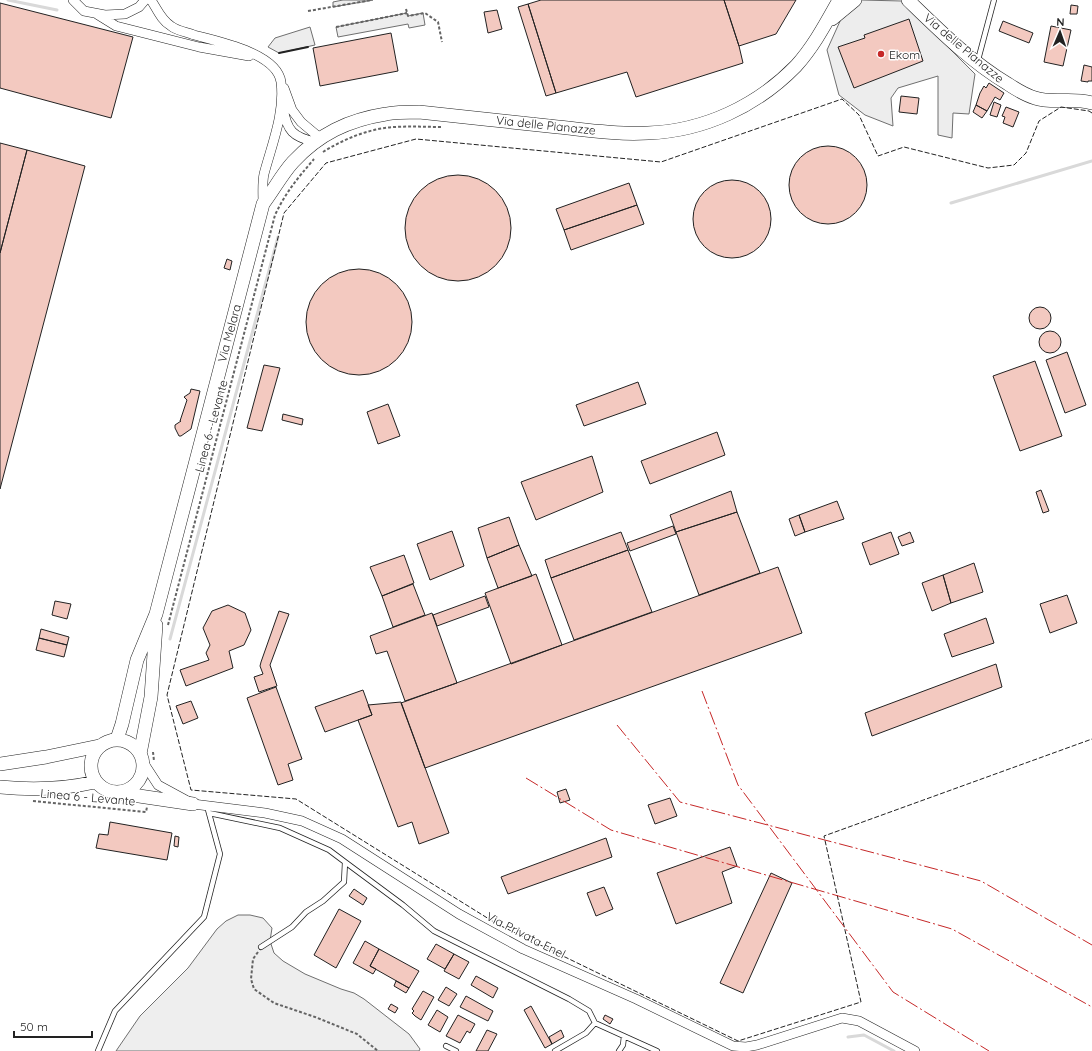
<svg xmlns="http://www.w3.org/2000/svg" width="1092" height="1051" font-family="Quicksand,sans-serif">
<rect width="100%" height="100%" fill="#fff"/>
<path fill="#eee" stroke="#6f6f6f" d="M238,915h12l13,3 9,10 -2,13 4,12 9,8 22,13 36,15 13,4 10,6 45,35 11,15 -1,2h-303l24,-35 48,-48 29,-39 9,-8z"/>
<path fill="#ededed" stroke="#6f6f6f" d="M343,0h30l-40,7v-5z
M861,0l41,1 73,73 -6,40 -16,-1 -1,25 -14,-3v-59l-40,12 -7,10 2,28 -28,-11 -26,-20 -12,-45 14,-31z
M407,13l1,3 15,-3 2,12 -16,3 -1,-4 -70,13 -2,-10z
M310,27l5,18 -36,8 -11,-6 7,-9z"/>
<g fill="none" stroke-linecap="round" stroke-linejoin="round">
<path stroke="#d9d9d9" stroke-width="3" d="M8,0l49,10
M951,203l141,-42
M170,639l108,-402
M848,1037l16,-2 30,16"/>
</g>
<path fill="#f3c9c0" stroke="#222" d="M541,0h183l15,46 4,17 -107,34 -9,-25 -71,21 -28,-89z
M724,0h72l-20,34 -37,12z
M0,3l133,34 -22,81 -111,-30z
M528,4l28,89 -10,3 -28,-89z
M1071,5l7,1 -1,8h-7z
M497,10l5,19 -14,4 -4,-21z
M909,19l14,42 -69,27 -16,-41 27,-9 -1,-3z
M1003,21l30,12 -4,10 -30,-12z
M1051,26l20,4 -8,36 -19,-4z
M391,33l7,38 -78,15 -7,-38z
M1084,65l8,2v14h-4v1l-7,-1z
M989,83l15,10 -4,7 -5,-3 -8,14 -11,-6 4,-12 4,-7 2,2z
M901,96l18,2 -2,16 -18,-2z
M994,102l7,3 -4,12 -7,-2z
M976,105l11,6 -5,7 -9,-6z
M1006,107l13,5 -6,15 -10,-4 2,-6 -3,-1z
M0,143l27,7 -27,103z
M789 185a39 39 0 1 1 78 0a39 39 0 1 1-78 0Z
M27,150l58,16 -85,323v-236z
M405 228a53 53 0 1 1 106 0a53 53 0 1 1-106 0Z
M693 219a39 39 0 1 1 78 0a39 39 0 1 1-78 0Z
M629,183l8,22 -73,25 -8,-21z
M637,205l7,19 -73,26 -7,-20z
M227,259l5,2 -2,9 -6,-2z
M306 322a53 53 0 1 1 106 0a53 53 0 1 1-106 0Z
M1029 318a11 11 0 1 1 22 0a11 11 0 1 1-22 0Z
M1039 342a11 11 0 1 1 22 0a11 11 0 1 1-22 0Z
M1067,352l19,53 -21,8 -19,-53z
M1035,361l27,75 -42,15 -27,-75z
M264,365l16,3 -18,63 -15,-3z
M638,382l8,22 -62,22 -8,-21z
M191,389l9,2 -9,38 -10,7h-2l-4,-8v-3l6,-4h-1l7,-21 -3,-3 6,-4z
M388,404l12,32 -22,8 -11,-32z
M283,414l20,5 -1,6 -20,-5z
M717,432l8,23 -75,29 -9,-23z
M592,456l11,36 -67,28 -15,-38z
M1041,490l8,21 -6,2 -7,-21z
M731,491l6,21 -61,20 -6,-17z
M837,501l7,18 -39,13 -6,-17z
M737,512l23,61 -61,22 -23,-63z
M799,515l6,17 -10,4 -6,-17z
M509,517l10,28 -32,13 -9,-30z
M673,526l3,8 -46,17 -3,-8z
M452,531l12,35 -34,14 -13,-36z
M621,532l7,18 -77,28 -6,-18z
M891,532l8,22 -29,11 -8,-22z
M910,532l4,10 -12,4 -4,-9z
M519,545l13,31 -34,12 -11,-30z
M628,550l24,62 -78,28 -23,-62z
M404,555l10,28 -32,13 -12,-29z
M974,563l9,29 -32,11 -8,-28z
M778,567l24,66 -377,135 -24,-65z
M536,574l26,71 -51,19 -26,-71z
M943,575l8,28 -19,8 -10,-28z
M413,584l12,31 -32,12 -11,-31z
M1067,595l10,28 -27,10 -10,-29z
M485,596l4,11 -52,19 -4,-11z
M55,601l16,3 -4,15 -15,-4z
M228,605l17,8 6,17 -7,15 -15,6 4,17 -47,18 -6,-16 29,-10 -3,-7 4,-8 -7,-17 9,-17z
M279,611l10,3 -19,51 7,21 -18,6 -5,-15 9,-3 -3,-8 1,-4z
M432,613l25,70 -52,18 -18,-50 -11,3 -6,-18z
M986,618l8,25 -42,14 -8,-23z
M41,629l28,8 -2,8 -28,-7z
M39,638l28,7 -3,12 -28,-7z
M996,664l6,23 -130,49 -7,-23z
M276,687l26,72 -14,5 5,16 -15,5 -31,-87z
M363,690l9,25 -47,17 -10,-25z
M191,701l7,17 -15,6 -7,-18z
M401,702l48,131 -30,11 -7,-22 -14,5 -40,-107 14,-5 -4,-10z
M566,789l4,11 -10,3 -3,-11z
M670,798l7,18 -22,8 -7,-19z
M110,822l62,11 -5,27 -71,-12 3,-14 9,1z
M175,836l4,1 -1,10 -4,-1z
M606,838l6,19 -104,37 -7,-17z
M730,847l7,19 -15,6 10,31 -56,21 -19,-51z
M771,873l21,10 -49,110 -23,-10z
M604,887l9,22 -17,7 -9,-23z
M354,889l13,9 -4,7 -14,-9z
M339,909l22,12 -25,47 -22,-13z
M365,941l14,8 -9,17 6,3 -3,5 -20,-11z
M436,944l18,10 -9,15 -18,-10z
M379,949l40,22 -10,17 -39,-22z
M454,954l15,8 -10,17 -15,-8z
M476,976l22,12 -5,10 -22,-13z
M396,981l13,7 -3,5 -12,-7z
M446,987l11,7 -8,12 -11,-6z
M423,991l11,6 -13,23 -6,-4 -3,-3 2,-2 -2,-2z
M466,996l27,15 -5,10 -28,-14z
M391,1004l7,4 -3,5 -7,-4z
M531,1006l21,38 -7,4 -21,-38z
M437,1010l11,7 -8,15 -12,-7z
M458,1015l17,9 -5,9 -3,-2 -7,12 -14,-7z
M605,1015l8,4 -3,5 -7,-5z
M487,1030l10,4 -9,17h-12z
M561,1030l3,7 -12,7 -3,-7z"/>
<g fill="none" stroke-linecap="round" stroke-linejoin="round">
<defs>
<path id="lane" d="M978,60l16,-60
M209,813l71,15 49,22 16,12 -1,20 -21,19 -17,11 -14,15 -31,20
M345,862l58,43 31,26 135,68 20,12 6,12 -9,10 -31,18
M595,1023l62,28
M446,1046l10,5
M98,1051l17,-40 89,-94 16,-63 -13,-48
M619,1051l4,-6 1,-9"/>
<path id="street" d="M73,0l11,11 21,4 20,-1 14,-7 6,-7
M151,0c6,9 10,20 20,26 6,5 16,6 23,9 23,6 83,18 87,47 4,31 -9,62 -17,92 -2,9 -1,21 -1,30
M95,13l21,13 83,21 50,9
M284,88l8,22 9,12 19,16
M283,108c4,23 10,29 32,34
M143,762l15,23 35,19 72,9 37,8 40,18 117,75 64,35 113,50 97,47 13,1 11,-2 85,-27 17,3 56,30"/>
<path id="secondary" d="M908,0c31,30 63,62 100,84 9,6 17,11 27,14 18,6 37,-1 57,5
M832,19l23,-19
M117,739l5,-15 15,-64 19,-46 107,-410c10,-13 19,-30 30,-42 26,-28 55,-42 93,-48 10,-2 22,-2 33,-2 46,5 93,10 139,15 29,3 60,8 90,6 56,-2 109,-27 148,-67 18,-20 30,-43 43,-66
M91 766a26 26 0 1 1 52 0a26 26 0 1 1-52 0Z
M140,754l11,-57 5,-72
M0,764l46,-7 53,-11
M0,787c31,3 65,2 95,-5
M119,793l74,11"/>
</defs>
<use href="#lane" stroke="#222" stroke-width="6"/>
<use href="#street" stroke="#222" stroke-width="10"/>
<use href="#secondary" stroke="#222" stroke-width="14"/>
<path stroke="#646464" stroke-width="2" stroke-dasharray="3 2" stroke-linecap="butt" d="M406,9l2,7 17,-3 13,9 4,20
M308,11l64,-11
M336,27l71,-14
M323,152c21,-13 47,-24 72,-25 16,-1 31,0 47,0
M168,625l107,-410c11,-23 22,-36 39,-56
M153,752l1,9
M33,801l113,11 1,-5
M258,952l-5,7 -2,20 3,10 20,14 41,14 42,17 21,17"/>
<use href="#lane" stroke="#fff" stroke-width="4.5"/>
<use href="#street" stroke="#fff" stroke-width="9"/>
<use href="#secondary" stroke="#fff" stroke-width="13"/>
<path stroke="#222" stroke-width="1" stroke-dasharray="5 2" stroke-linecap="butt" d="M1092,113l-3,-2 -28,-4 -22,14 -13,32 -12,12 -26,3 -84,-21 -26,9 -19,-41 -17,-16 -181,63 -245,-23 -90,24 -42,50 -117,482 24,95 105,9 201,125 241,117 123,-39 -37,-166 268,-97"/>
<path stroke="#222" stroke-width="2" d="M279,53l29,-6"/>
<path stroke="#c62828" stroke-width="1" stroke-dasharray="14 3 2 3" stroke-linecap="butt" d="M702,691l36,94 155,207 96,59
M617,725l63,77 301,79 111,64
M526,778l85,52 341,99 140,78"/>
</g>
<circle fill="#c62828" stroke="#fff" stroke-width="1.5" cx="881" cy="54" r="4"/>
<g text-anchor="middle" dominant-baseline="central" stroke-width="3" stroke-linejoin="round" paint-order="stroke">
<g font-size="12" fill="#222" stroke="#fff">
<text transform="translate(964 48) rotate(40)">Via delle Pianazze</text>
<text transform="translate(546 125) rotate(6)">Via delle Pianazze</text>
<text transform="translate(229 333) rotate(-75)">Via Melara</text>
<text transform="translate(211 426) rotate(-75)">Linea 6 - Levante</text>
<text transform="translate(88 797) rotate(5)">Linea 6 - Levante</text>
<text transform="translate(526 935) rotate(27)">Via Privata Enel</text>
</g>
<g font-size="12" fill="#222" stroke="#fff" text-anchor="start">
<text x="889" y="54">Ekom</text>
</g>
</g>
<g transform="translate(1060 32) rotate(2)" stroke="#ffffff" stroke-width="3" paint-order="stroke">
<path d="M0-3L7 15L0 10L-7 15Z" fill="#222222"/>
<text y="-6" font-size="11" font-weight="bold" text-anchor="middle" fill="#222222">N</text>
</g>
<path d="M14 1031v6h78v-6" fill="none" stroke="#222222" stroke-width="2"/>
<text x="20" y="1031" font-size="12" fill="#222222" stroke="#ffffff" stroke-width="3" paint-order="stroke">50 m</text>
</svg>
